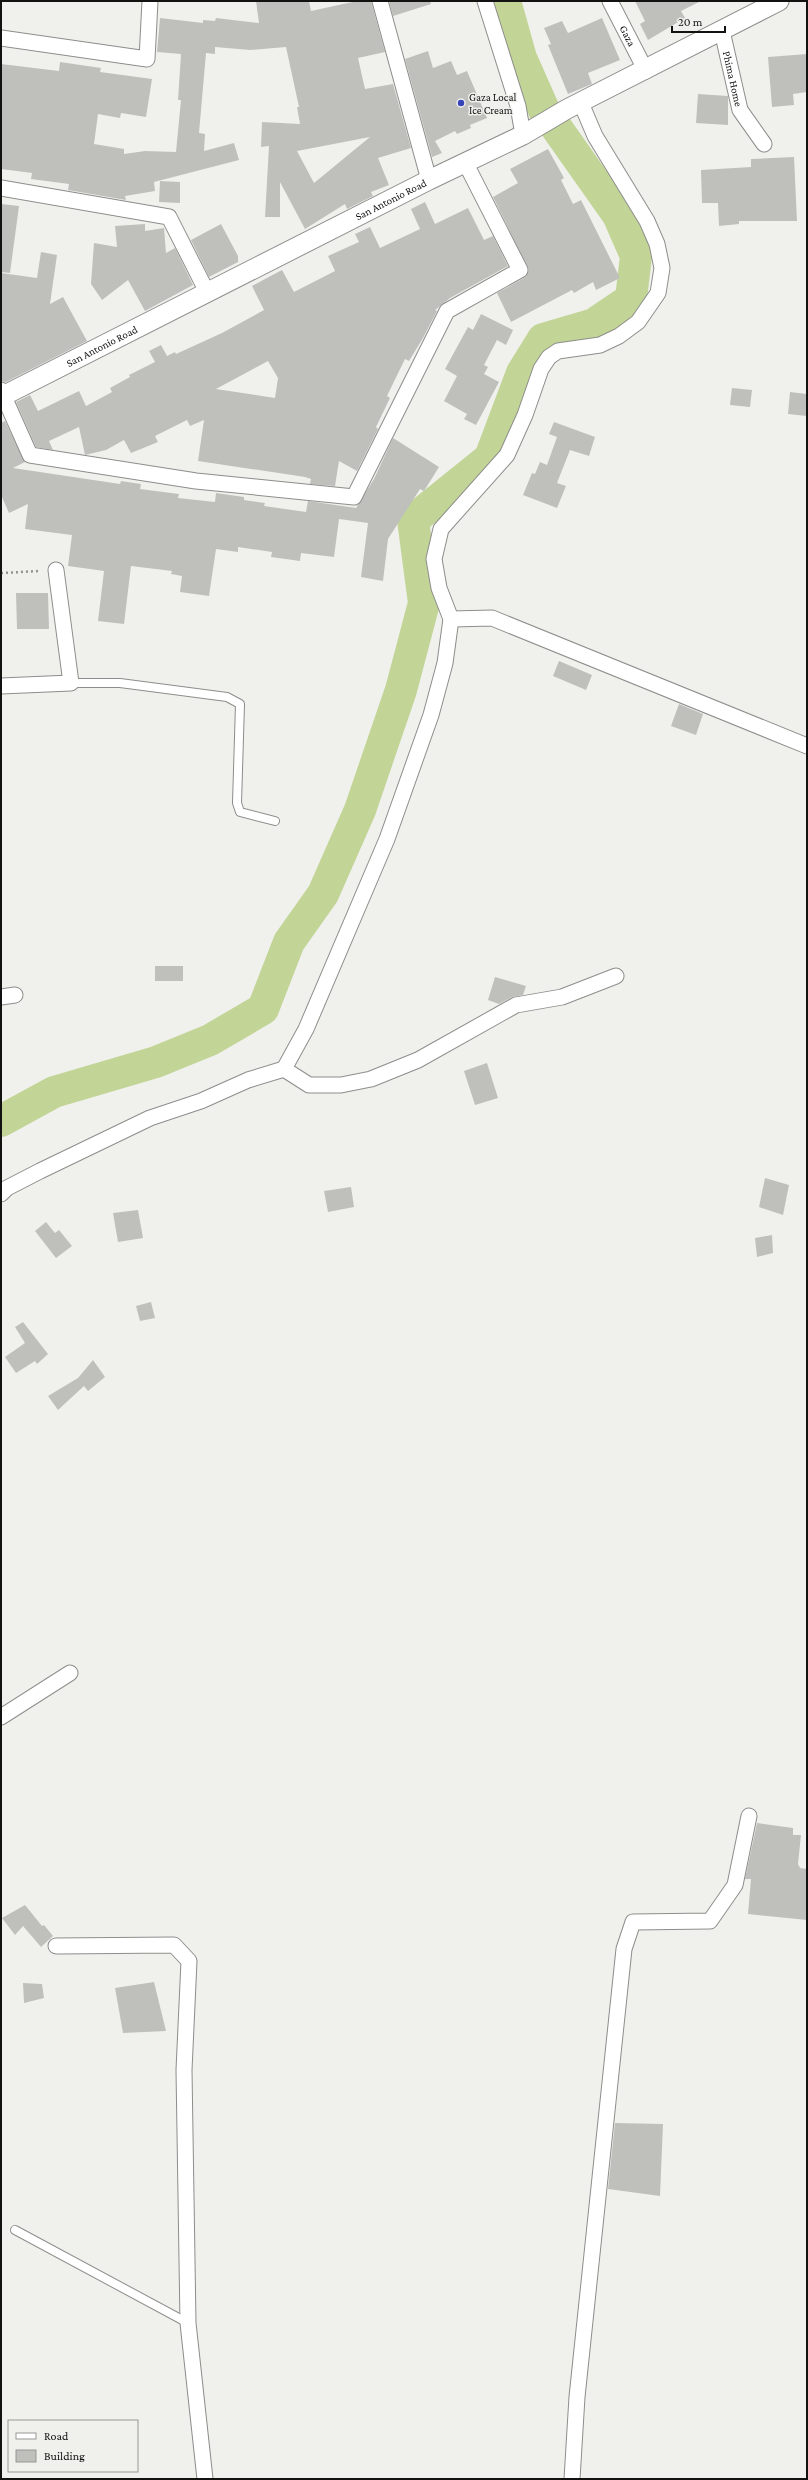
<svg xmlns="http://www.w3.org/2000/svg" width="808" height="2480" font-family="'Crimson Pro',serif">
<rect width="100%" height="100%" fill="#f0f1ed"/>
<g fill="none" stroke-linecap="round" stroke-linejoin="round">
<path stroke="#c2d597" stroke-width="32" d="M1,1121l53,-29 102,-30 54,-22 53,-31 26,-67 34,-48 37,-84 41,-120 23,-87 -11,-83 77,-62 32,-85 21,-34 51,-15 37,-25 5,-43 -18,-41 -74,-105 -23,-52 -16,-57"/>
</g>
<path fill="#bfc0bc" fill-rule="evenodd" d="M256,1h53l2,10 46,-10h14l14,51 -27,6 7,31 28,-5 18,64 -33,10 11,27 -18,7 2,4 -26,13 -2,-5 -40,25 -25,-47v35h-15l4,-71 -8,1 1,-25 38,2 -3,-17h2l-13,-60 -36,3 -35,-3v7l-9,-1 -7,80 6,1 -1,17 30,-8 5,17 -85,22 1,9 -30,5 1,4 -58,-10 1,-6 -38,-5 1,-6 -31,-4v-105l58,7 1,-9 41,6 -1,4 52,7 -6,38 -25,-4 -1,5 -22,-4 -4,30 30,5v5l21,-3 31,1 5,-52h-3l3,-46 -24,-2 3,-34 43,5v-3l12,1 1,-3 43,5zM370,137l-56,46 -17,-32z
M389,1h41l1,3 -38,12z
M635,1h66l-20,10 4,7 -37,22 -8,-16 5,-3z
M602,18l18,42 -32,13 4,11 -24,10 -20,-49 3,-1 -7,-16 18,-7 6,12z
M428,51l5,17 18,-7 6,14 10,-4 20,47 -17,7 1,3 -14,6 -2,-3 -20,10 7,12 -10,4 -27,-98z
M807,54v38l-14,2 1,11 -22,2 -4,-50z
M698,94l30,2v29l-32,-2z
M548,149l16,29 -3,2 12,24 8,-4 39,78 -24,12 -3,-8 -19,11 -2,-3 -61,32 -14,-29 27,-15 5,-8 -36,-73 25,-14 -8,-14z
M794,157l3,64h-58v3l-20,2 -1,-23h-16l-1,-33 50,-3v-8z
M160,181l20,1v21l-21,-1z
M425,202l10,22 33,-16 16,32 9,-4 15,30 -58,32 -15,12 2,1 -14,27 -14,23 -4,-2 -18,37 3,2 -14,29 2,2 -21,42 -18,-10 -4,25 -25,-2 1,-5 -6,-2 -107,-16 6,-41 -14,6 -3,-6 -32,16 3,6 -27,11 -7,-13 -18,10 -21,5 -6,-28 -30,14 4,9 -17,-3 -20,-45 14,-7 8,16 41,-20 7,15 26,-14 -2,-4 20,-11 -1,-2 26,-13 -6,-11 12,-6 6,11 8,-4 1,2 46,-21 42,-23 -12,-24 13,-7 17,-9 12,22 41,-21 -7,-15 31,-14 -4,-8 15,-7 10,21 40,-19 -9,-20zM268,361l10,17 -3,20 -59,-9z
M1,204l18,2 -9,67 -9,-1z
M145,224v7l19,-3 2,25 9,-5 18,37 -48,26 -17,-31 -26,20 -11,-16 3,-41 23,4 -2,-21z
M221,224l17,32v6l-29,15 -18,-37z
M41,252l16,3 -7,49 13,-7 24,44 -81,41 -5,-1v-108l36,5z
M481,314l32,16 -7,15 -9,-5 -13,25 4,2 -4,7 15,8 -23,43 -12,-6 3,-5 -23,-13 13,-25 -12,-7 23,-42 5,3z
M732,388l20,2 -2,17 -20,-2z
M790,392l17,2v22l-19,-2z
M5,421l20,41 -12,6 107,16 1,-3 20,3 -1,5 39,5 -1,4 37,4 1,-9 28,4v3l21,3 -1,3 42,6 2,-11 48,7 18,-29 19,-41 46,29 -15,24 -4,-2 -32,50 -5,42 -22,-4 7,-54 -29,-4 -5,38 -33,-4 -1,8 -29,-4 1,-5 -34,-5v5l-22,-3 -7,47 -29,-4 2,-16 -11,-2 1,-3 -41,-5 -7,58 -26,-3 6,-50 -36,-5 4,-31 -47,-6 3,-25 -19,9 -8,-18v-72z
M554,422l41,15 -6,19 -19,-6 -13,33 9,3 -9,22 -34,-13 9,-22 3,1 5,-12 7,3 10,-28 -8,-3z
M16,593h32l1,36h-32z
M559,661l33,14 -6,15 -33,-14z
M679,704l24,10 -7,21 -25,-9z
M155,966h28v15h-28z
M495,977l31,9 -3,9 -11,2 -13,7 -11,-4z
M487,1063l11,35 -23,7 -11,-34z
M765,1178l24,7 -6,30 -24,-8z
M351,1187l3,20 -26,5 -4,-21z
M138,1210l5,28 -25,4 -5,-29z
M46,1222l9,11 4,-3 13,16 -16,12 -21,-27z
M772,1235l1,18 -16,4 -2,-19z
M151,1302l4,16 -15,3 -4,-15z
M23,1322l25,32 -11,10 -2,-3 -19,12 -11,-16 20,-14 -10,-16z
M93,1360l12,17 -17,14 -4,-5 -26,24 -10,-14 30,-18z
M757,1823l36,5v7h8l-3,29 2,4 7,1v51l-59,-6 3,-35h-6z
M25,1905l17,21 2,-1 9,11 -12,11 -18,-21 -8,9 -13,-17z
M154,1982l12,49 -43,2 -8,-45z
M23,1983l19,1 2,14 -20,5z
M615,2123l48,1 -3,72 -52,-7z"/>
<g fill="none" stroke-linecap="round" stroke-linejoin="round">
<defs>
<path id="service" d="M71,683h49l107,14 13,7 -3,99 3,9 35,9
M15,2230l173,93"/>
<g id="minor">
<path d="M380,1l49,179"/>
<path d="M485,1l33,105 5,29"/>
<path id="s1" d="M610,1l36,70"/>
<path id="s2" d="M722,31l18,79 24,34"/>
<path d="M1,38l146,21 3,-58"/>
<path d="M1,188l168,29 38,75"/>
<path d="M1,390l29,65 166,26 158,16 93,-186 73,-41 -55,-108"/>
<path d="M451,619l41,-1 315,128"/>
<path d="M1,686l70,-3 -15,-113"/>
<path d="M1,997l14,-2"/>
<path d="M284,1069l25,16h32l30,-6 47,-19 98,-55 46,-8 54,-21"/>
<path d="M1,1194l6,-6 33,-17 110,-53 51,-17 47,-21 36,-11 22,-40 81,-190 44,-124 14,-52 6,-44 -12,-31 -5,-29 7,-30 66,-74 18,-40 16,-46 8,-12 9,-6 42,-6 19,-9 19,-14 20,-29 4,-25 -5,-24 -10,-23 -52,-85 -14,-33"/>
<path d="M1,1717l69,-44"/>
<path d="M56,1946l118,-1 15,16 -5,109 4,253 17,156"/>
<path d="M572,2479l5,-82 47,-448 9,-27 77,-1 25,-36 14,-69"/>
</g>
<g id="tertiary">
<path id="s3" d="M1,397l428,-217 94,-45 44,-26 212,-108"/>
</g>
</defs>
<use href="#service" stroke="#8d8e8b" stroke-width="10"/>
<use href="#minor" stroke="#8d8e8b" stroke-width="17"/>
<use href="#tertiary" stroke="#8d8e8b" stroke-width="21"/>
<path stroke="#929390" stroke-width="2.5" stroke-dasharray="2 3" stroke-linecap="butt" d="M1,573l39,-2"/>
<use href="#service" stroke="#fff" stroke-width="8"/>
<use href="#minor" stroke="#fff" stroke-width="15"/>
<use href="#tertiary" stroke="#fff" stroke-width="19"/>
</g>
<circle fill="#3744b7" stroke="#f0f1ed" stroke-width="1.5" cx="461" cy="103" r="4"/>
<g text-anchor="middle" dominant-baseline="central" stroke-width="3" stroke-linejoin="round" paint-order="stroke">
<g font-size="11" fill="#121211" stroke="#f0f1ed">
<text stroke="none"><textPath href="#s1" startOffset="39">Gaza</textPath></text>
<text stroke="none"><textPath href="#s2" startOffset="49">Phima Home</textPath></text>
<text stroke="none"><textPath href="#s3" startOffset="437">San Antonio Road</textPath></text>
<text stroke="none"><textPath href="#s3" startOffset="113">San Antonio Road</textPath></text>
</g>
<g font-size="11" fill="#121211" stroke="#f0f1ed" text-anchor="start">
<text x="469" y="97">Gaza Local<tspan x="469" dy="13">Ice Cream</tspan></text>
</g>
</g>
<rect width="808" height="2480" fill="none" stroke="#121211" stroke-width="4"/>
<rect x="8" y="2420" width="130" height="52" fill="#f0f1ed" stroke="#979895"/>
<rect x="16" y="2433" width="20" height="6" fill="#ffffff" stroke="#979895"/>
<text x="44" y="2440" font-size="12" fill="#121211">Road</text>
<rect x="16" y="2450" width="20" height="12" fill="#bfc0bc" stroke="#979895"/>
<text x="44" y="2460" font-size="12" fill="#121211">Building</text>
<path d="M672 26v6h53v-6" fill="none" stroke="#121211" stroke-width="2"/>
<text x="678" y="26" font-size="12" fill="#121211" stroke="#f0f1ed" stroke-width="3" paint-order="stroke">20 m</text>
</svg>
